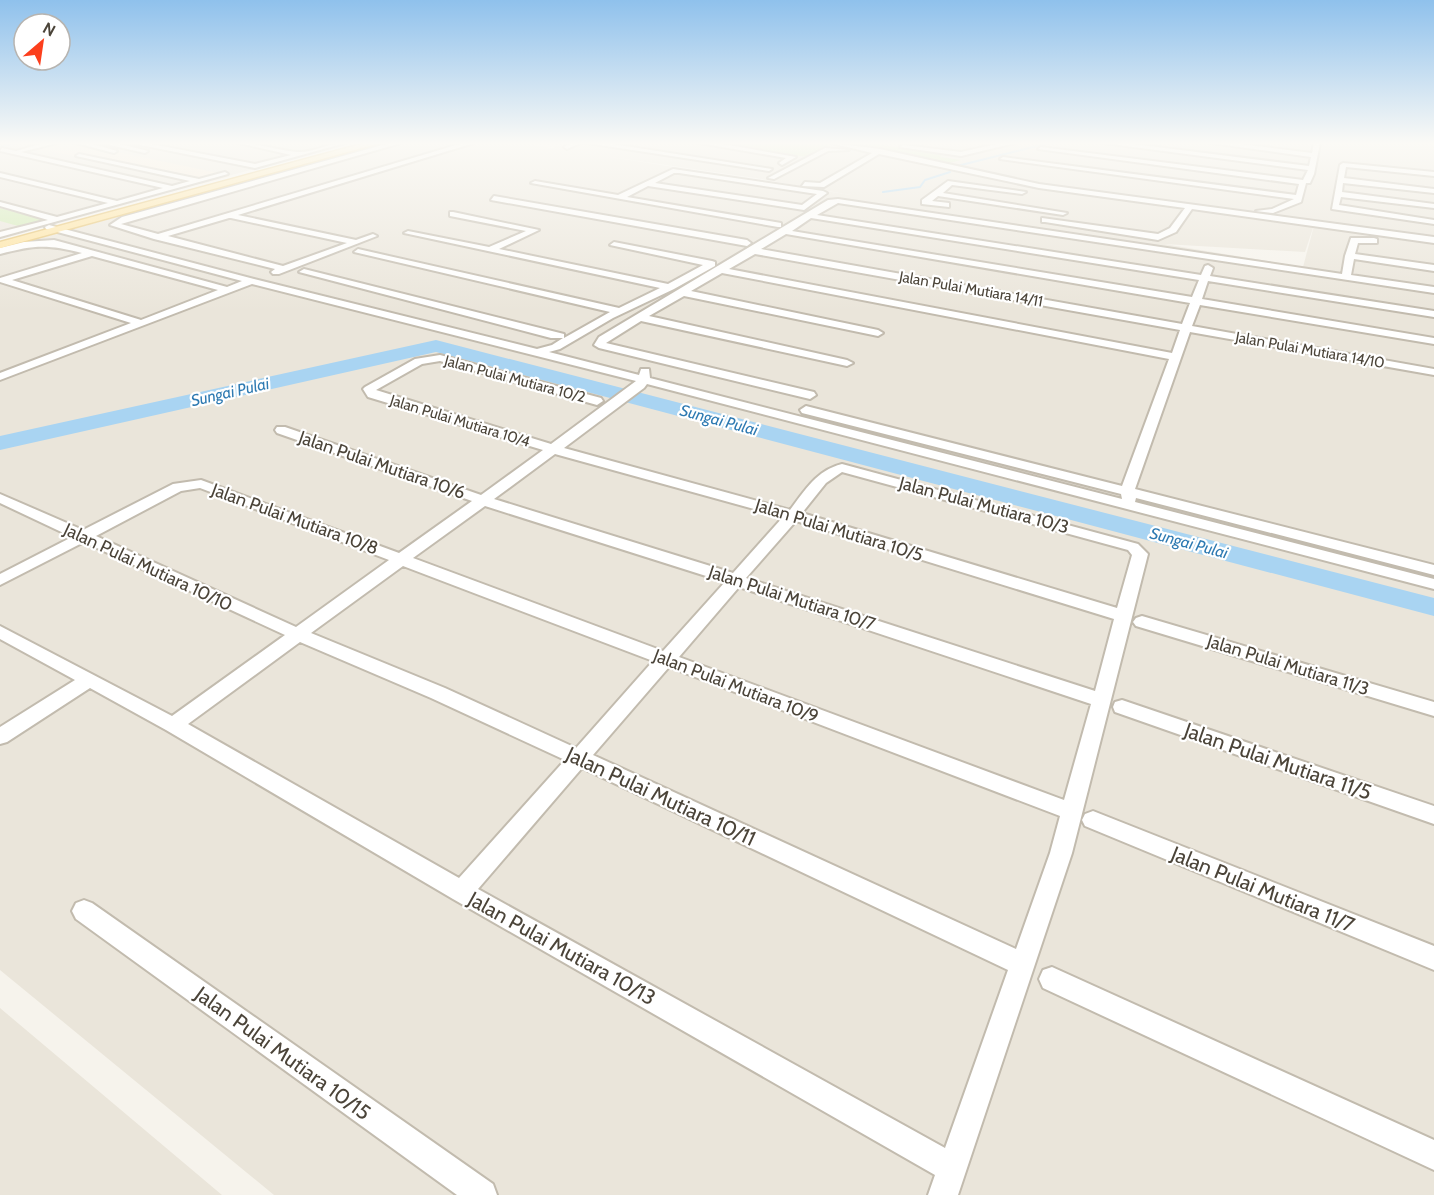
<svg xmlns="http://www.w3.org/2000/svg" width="1434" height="1195" font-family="Cabin,sans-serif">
<rect width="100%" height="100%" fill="#f6f3ec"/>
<path fill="#eae5da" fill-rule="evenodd" d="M0,143h351l-351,94z
M388,143h133l31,5 13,-5h869v1052h-1160l-274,-225v-721zM584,153l171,25 96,17 -266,-42zM1315,222l-12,45 -139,-23 141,8z
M0,1008l222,187h-222z"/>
<path fill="#f7ead8" d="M49,143h26l157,33 -30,8 -170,-37z"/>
<path fill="#d2eab5" d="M709,143l121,2 -23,12z
M873,144l70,9 -3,4 21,3 -12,3 -83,-16z
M0,208l45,12 -27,6 -18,-5z"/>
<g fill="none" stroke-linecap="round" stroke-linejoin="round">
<path stroke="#a9d4f2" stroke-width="2" d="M0,147l16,-4
M961,165l88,-22
M883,192l37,-5 5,-7 25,-8"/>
<path fill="#a9d4f2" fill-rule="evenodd" d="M436,340l998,258v18l-998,-264 -436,98v-14z"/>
<defs>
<path id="minor" d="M44,143h13l-36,9 151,34 18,-5 -114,-25 3,-2 120,25 26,-7 3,2 -228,63v-5l48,-12 -48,-14v-4l57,15 51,-14 -108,-26v-4l117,28 46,-13 -163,-37 2,-3 14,3z
M76,143h13l28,8 -3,2z
M101,143h15l32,8 -3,2z
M131,143h15l109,21 36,-9 -52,-12c20,0 38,7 58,9 15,1 32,-9 48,-9l-90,25z
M390,143h11l-280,81 37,10 305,-91h11l-236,72 118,25 17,-6 4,2 -98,38h-6l-2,-2 4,-3 -121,-30 -44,-14 12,-8zM229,218h2l116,25 -64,23 -115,-30z
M571,143h10l-14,6 -3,-2z
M587,143h19l166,26 -3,2z
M699,143h18l79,14 -14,8 -3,-2 7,-5z
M831,143l49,6 159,35 395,53v6l-242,-34 -16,23 -18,8 -113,-18h-3v-4l116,16 12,-6 15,-20 -146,-20 -160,-34 -55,33 -22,-1 3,-4 15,1 52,-30z
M1001,143h14l-54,13 -61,-9 3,-2 58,7z
M1103,143h22l184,23 2,-9 -100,-14h22l79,10 2,-10h6l-6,31 -4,9h-4l-5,19 -28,11 -17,-2 16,-2 22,-10 -294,-40 3,-2 293,38 3,-11 -261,-35 3,-2 262,33 5,-10z
M825,148l24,2 -21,1 -54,28 -6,-1z
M1343,163l91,9v4l-88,-9 -2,11 90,11v4l-91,-10 -1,9 92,12v4l-93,-11 -2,8 95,15v4l-102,-15 8,-44z
M673,169l150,22 4,2 -23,17 -156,-24 -21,11 154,26v4h-3l-247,-44 4,-2 83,14zM674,173h5l138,21 -15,11 -147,-22z
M948,181l78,11 -4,2 -70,-9 -9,8 124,20 -4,2 -125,-19 -6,5 17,2v4l-27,-3v-4z
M494,196l253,44 4,3 -4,3 -256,-46z
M838,199l504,75 3,-18 6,-18h23l3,1v4h-19l-3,11 79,11v6l-80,-12 -3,16 83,12v6l-596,-90 -21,12 384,60 4,-9 3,-1 5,3 -3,8 224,35v6l-226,-36 -6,18 232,39v6l-234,-39 -8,21 242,43v6l-244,-43 -55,157 299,76v10l-298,-77 -1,4 299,77v10l-787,-205 -3,4 -80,60 226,62c15,-20 27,-40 52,-46l296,80 10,10 -76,299 -114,342h-30l7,-20 -482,-276 -287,-169 -76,-42 -83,54 -7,2v-17l75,-47 -75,-41v-13l172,90 113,-81 -201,-93 -84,43v-11l72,-37 -72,-34v-9l83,36 90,-46 28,-4 198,73 73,-52 -195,-68 -2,-3 2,-3h8l196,68 62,-45 -175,-53 -5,-8 2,-2 50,-28 25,-4 161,43 2,3 -6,4 -157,-44 -18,3 -46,26 175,54 85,-63 -384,-97 -252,96v-7l131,-50 -131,-41v-4l82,-25c-35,-9 -48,-8 -82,1v-6l24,-6 30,-2 173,47 15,-6 -196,-52 -1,-2 4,-2 205,54 283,70 15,-4 11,-7h-12l-252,-66 5,-3 260,65v4l46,-26 -256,-60 4,-3 261,59 41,-20 -256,-55 4,-2 81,16 37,-16 -76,-15v-4h3l86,18 -40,19 169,35 35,-19 -93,-20 4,-3 98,19 3,1v4l-41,23 -61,29 -53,31 -11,3 90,23 2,-6h8l1,9 472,121 -1,-5 -319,-81 -2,-3 6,-4 316,80 47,-127 -447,-86 -31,18 187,39 5,3 -5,3 -194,-40 -35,20 198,44 6,3 -6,3 -206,-45 -35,22 208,49 2,3 -6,4 -211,-51 -5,-3 5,-8 229,-137zM811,218l388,62 -7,17 -400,-66zM786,234l404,69 -8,21 -421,-75zM755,254l425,76 -8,23 -443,-84zM92,256l126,34 -77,30 -129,-40zM555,454l228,63 -50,56 -239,-74zM842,472l286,78 4,5 -15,53 -315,-95 24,-30zM200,488l189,72 -93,67 -200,-91 85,-45zM485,506l240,76 -62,69 -250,-93zM796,521l318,98 -19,72 -349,-113zM403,566l250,95 -77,87 -131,-60 -134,-55zM739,587l352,117 -27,96 -385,-143zM300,642l131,56 134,62 -106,118 -271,-154zM669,667l391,149 -10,37 -34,96 -423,-194zM582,768l426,202 -63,178 -467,-259z
M1142,616l292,86v14l-298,-90 -3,-4 3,-4z
M1122,700l312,106v18l-319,-112 -2,-5 2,-5z
M1093,811l341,135v24l-349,-144 -3,-6 3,-6z
M84,900l8,3 401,281 4,11h-40l-381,-276 -4,-8 4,-8z
M1052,967l382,173v30l-391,-182 -4,-9 4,-9z"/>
<path id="major" d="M365,143h15l-380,105v-6z"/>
</defs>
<use href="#minor" stroke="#c2bbae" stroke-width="4"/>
<use href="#major" stroke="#e6c16a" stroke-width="3"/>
<use href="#minor" fill="#fff" fill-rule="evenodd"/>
<use href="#major" fill="#ffe39c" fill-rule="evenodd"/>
</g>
<linearGradient id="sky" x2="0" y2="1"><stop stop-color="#8fc1ec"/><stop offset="0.46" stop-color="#fbfaf6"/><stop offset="1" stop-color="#fbfaf6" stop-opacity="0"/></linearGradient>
<rect width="1434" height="311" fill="url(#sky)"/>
<g text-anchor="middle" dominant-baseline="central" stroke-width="4.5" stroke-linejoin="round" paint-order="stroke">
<g font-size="15" fill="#4b4439" stroke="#fff">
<text transform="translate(971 289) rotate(10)">Jalan Pulai Mutiara 14/11</text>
<text transform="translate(1310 350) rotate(10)">Jalan Pulai Mutiara 14/10</text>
<text transform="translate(515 379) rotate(15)">Jalan Pulai Mutiara 10/2</text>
<text transform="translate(460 421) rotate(17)">Jalan Pulai Mutiara 10/4</text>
</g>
<g font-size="16" font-style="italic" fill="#2e7ab2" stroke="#fff">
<text transform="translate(230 392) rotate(-13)">Sungai Pulai</text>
<text transform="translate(719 420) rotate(15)">Sungai Pulai</text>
<text transform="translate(1189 543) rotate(15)">Sungai Pulai</text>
</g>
<g font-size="18" fill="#4b4439" stroke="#fff">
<text transform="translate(382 465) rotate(19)">Jalan Pulai Mutiara 10/6</text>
<text transform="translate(984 505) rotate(15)">Jalan Pulai Mutiara 10/3</text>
<text transform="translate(295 519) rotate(20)">Jalan Pulai Mutiara 10/8</text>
<text transform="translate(839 530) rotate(17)">Jalan Pulai Mutiara 10/5</text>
<text transform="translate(148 567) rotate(25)">Jalan Pulai Mutiara 10/10</text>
<text transform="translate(792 598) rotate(18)">Jalan Pulai Mutiara 10/7</text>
<text transform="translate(1288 665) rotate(17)">Jalan Pulai Mutiara 11/3</text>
<text transform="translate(736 686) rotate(21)">Jalan Pulai Mutiara 10/9</text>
</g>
<g font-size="21" fill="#4b4439" stroke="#fff">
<text transform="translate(1278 761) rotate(19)">Jalan Pulai Mutiara 11/5</text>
<text transform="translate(661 796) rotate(25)">Jalan Pulai Mutiara 10/11</text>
<text transform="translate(1263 889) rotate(22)">Jalan Pulai Mutiara 11/7</text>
<text transform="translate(562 948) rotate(29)">Jalan Pulai Mutiara 10/13</text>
<text transform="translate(283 1053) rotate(36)">Jalan Pulai Mutiara 10/15</text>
</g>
</g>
<g transform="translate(42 42) rotate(29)"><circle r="28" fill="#ffffff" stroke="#b7b4b0" stroke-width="1.5"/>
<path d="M0-4.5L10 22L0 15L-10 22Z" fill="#fc3f1d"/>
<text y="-9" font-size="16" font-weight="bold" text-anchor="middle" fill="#4b4439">N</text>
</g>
</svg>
